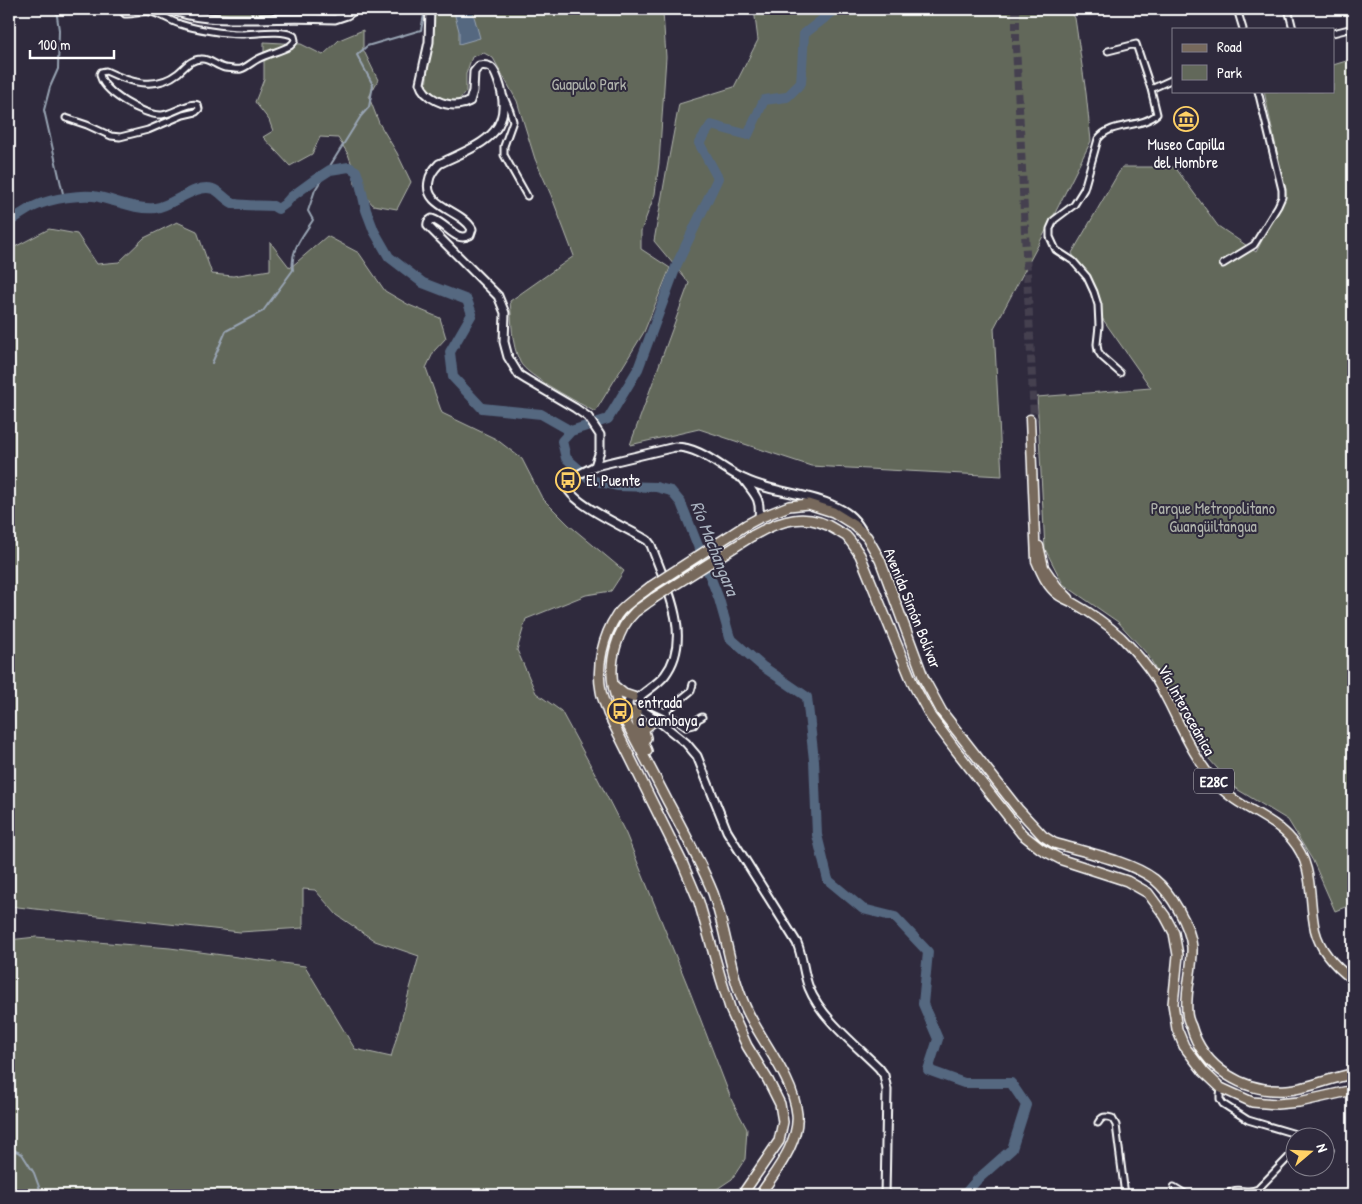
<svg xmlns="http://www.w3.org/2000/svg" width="1362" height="1204" font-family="'Patrick Hand',sans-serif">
<rect width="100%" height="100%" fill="#2f2a3d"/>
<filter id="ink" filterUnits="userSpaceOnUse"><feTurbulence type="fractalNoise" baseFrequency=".02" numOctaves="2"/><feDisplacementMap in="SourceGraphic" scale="10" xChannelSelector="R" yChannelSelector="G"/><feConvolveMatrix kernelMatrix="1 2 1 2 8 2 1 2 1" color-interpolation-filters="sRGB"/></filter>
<g filter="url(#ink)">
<path fill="#62685a" stroke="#b0b4ac" d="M194,9h101l-12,5 -66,2z
M433,9h246l-16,3 3,45 -7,106 -4,31 -14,37v18l29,19 -26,64 -49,80c-15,-9 -69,-36 -75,-50 -9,-18 -8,-41 -10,-61l64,-45 -23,-61 -16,-36 -18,-58 -24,-43 -9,-5 -12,4 -6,17v18l-11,12 -17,-4 -12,-11z
M754,9h315l1,1v-1h10l-8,4 3,5 11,75 5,48 -40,80 -57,107 8,148 -191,-10 -112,-37 -69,16 59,-162 -35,-42 12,-68 13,-69 55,-17 24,-47z
M363,30v19l15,31 -9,17 10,26 18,30 14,29 -14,27 -24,-4 -18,-21 -3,-19 -4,-11 -10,-16 -18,-1 -8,17 -22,12 -27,-29 10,-6 -4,-11 -14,-18 9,-23v-37l37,2 22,11 16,-15z
M1353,59v845l-18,7 -22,-50 -25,-41 -53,-32 -35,-39 -52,-94 -30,-33 -55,-38 -18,-35 -8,-152 114,-9 -49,-70 -30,-65 50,-86h53l43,59 38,26 30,-58 -22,-103h69v-26z
M177,222l20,9 15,43 21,2 37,-6v-28l20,26 37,-32 32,17 26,38 24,14 31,13 6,20 -12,13 -8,17 16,45 54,26 26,20 20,39 27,27 55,46 -13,20 -25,4 -60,24 -9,31 19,43 25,18 36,66 29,57 61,150 45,117 15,28 -2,30 -13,20 -24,16h-699v-255l27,-3 134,11 135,18 50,83 36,8 28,-101 -44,-15 -38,-26 -22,-25 -12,-1v39l-63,4 -231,-26v-656l40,-21 28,5 20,30 22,-2 25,-24z"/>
<path fill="#546780" stroke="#98a4b3" d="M455,9h17l8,29 -21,6v-13l-4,-15z"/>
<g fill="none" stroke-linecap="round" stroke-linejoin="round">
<path stroke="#98a4b3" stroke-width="2" d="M56,9l3,21 -1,39 -8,18 -6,23 20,88
M212,363l14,-32 37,-20 30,-41c-3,-20 9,-33 20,-50l-5,-9 7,-21 46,-74 8,-9 4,-22 -16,-30 10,-9 54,-16 3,-15 4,-6
M9,1148l13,6 12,19 8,22"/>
<path stroke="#546780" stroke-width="10" d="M9,222c9,-6 17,-12 26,-16 15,-7 48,-13 64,-9 18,4 38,13 56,11 18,-2 40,-25 58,-19 7,2 14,13 22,15 9,2 28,1 38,2l5,3 7,-5 6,-7 22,-16 17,-11 19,-3 7,4 3,8 7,31 8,21 15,26 34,26 44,17 5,14 -22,38 3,25 29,31 59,6 30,17 -9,10 4,17 25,22 26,6 39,1 15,4 10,12 38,96 11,39 32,28 45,31 7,63 3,75 11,45 35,29 32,8 33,35 -5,52 15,35 -10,31 36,13h47l15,22 -14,44 -35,31 -13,15
M571,431l37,-12 30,-50 39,-105 41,-86 -19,-35 12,-18 37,10 16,-35 23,-3 14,-14 3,-49 32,-25"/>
<path stroke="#443f50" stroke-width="8" stroke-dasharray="8 4" stroke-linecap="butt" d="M1016,9v36l18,374"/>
<defs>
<path id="street" d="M1090,9h1
M1237,9l6,20
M1288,9l5,20
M1333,33l20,-5
M1108,51l28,-7 15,45 6,25c-16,15 -46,7 -59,25l-14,50 -10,16 -20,15 -4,9v8l6,13 17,11 14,16 7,15 4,13 1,21 -2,18 1,7 4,6 18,16
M1151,89l22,-10
M504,97l6,14 3,10 -9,25v9l23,41
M66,118l21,7 24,11 9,1 28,-7 35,-15 13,-3 3,-3 -1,-4c-8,-4 -25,9 -36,10 -18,1 -60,-23 -62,-41l1,-2 5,-1c23,11 49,20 72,2 7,-6 13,-14 23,-14 8,-1 15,7 24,9 5,0 11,2 16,1 6,-2 11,-7 17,-10 10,-5 22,-8 32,-13 3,-3 3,-2 5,-6l-1,-4c-13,-7 -38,-2 -53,-2 -16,0 -46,-5 -61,-10 -10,-3 -19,-10 -29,-12 -9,-2 -17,3 -26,2l-3,-3 1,-2
M1223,264l31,-19 24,-39 4,-9v-7l-24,-99
M641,701l24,11 26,-21 2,-7
M665,712l21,15 8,-2 4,-6 4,-2
M1221,1088l-1,7v4l3,5 14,9 11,7 10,3 34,10 2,8
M1098,1123c4,-7 7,-7 14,-5l4,7 9,70
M1292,1133l9,3
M1324,1147l6,3
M1174,1187l13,8
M1227,1195c10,-10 19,0 31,-6l30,-31 6,-9"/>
<path id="secondary" d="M170,9c27,12 59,10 88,10 25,-1 51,-1 77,0l12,-4 9,-6
M430,9l-1,33 -9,41c4,15 27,25 42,21 3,0 5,-2 8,-3l3,-10 1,-19 5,-6c12,-2 15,3 19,14 20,54 -20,65 -59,84 -5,5 -9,10 -10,17 -6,26 33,29 43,48l-2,6c-15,8 -22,-11 -38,-16 -3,2 -5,3 -4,7l70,70 7,17 -1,29 4,15 11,18 8,5 48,28 13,9 12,18v16l-5,15
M744,480c11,15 17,18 15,38
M628 704a7 7 0 1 1 14 0a7 7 0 1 1-14 0Z
M638,698c9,-8 20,-14 27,-23 29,-38 0,-91 -14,-130l-3,-4c-12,-9 -93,-43 -80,-61l27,-14 80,-19c27,0 46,22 69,32 28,14 60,13 88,26 14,6 21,11 29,24
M640,709l16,10 30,24 11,13 30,75 70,112c6,14 6,30 12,45 12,30 47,57 70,80l5,7 3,15 -2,105"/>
<path id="primary" d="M1030,419l6,142c5,12 11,26 22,34 5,4 12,6 17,9 16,9 33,21 46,33 13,13 25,27 34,41 22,36 32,72 61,105 21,25 55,32 76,57 23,27 16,58 23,90 5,21 22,38 38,50
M1039,546l5,21 13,19 12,12"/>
<path id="highway" d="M746,525l13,-7 30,-12 19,-2 25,8 21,13 13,12 13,23 44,119 18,33 76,97 25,27 11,7c30,9 76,18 100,36 17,14 36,46 38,68 1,22 -7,43 -5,65 0,4 2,10 4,14 12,42 53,67 96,64 23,-1 44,-13 66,-16
M752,536c28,-16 55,-25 84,-6 3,2 7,4 10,6 5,5 10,13 14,19l53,129 18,33 24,32 67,85 19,15 21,11 65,21 21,12 17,23 9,17 4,22 -5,49 4,25 7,17 20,26 17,16 31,14 25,2 22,-2 54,-12
M650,587c-11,9 -25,17 -33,28 -14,21 -21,51 -16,76 1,7 5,15 7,22l74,149 17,40 22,77 10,32 16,35 21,34 12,24 3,18 -4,19 -37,54
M654,598c-6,5 -13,9 -19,14 -18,17 -26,49 -22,73 1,9 5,17 7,26 16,30 32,60 48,91 16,30 32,59 45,91 13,37 16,77 32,113 15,35 48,70 52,108 3,29 -23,59 -37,81
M613,685l11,9 9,3
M636,711c0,15 5,26 11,40
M646,738l-2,-7 1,-3 11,-9"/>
</defs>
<use href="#street" stroke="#fff" stroke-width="9"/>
<use href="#secondary" stroke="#fff" stroke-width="11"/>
<use href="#primary" stroke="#fff" stroke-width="11"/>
<use href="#highway" stroke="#fff" stroke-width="12"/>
<use href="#street" stroke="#2f2a3d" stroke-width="5"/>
<use href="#secondary" stroke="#2f2a3d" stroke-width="7"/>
<use href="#primary" stroke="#77695c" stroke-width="8"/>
<use href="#highway" stroke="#77695c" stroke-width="9"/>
<defs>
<path id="highway-bridge" d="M650,587l96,-62
M654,598l98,-62"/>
</defs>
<use href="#highway-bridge" stroke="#fff" stroke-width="12" stroke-linecap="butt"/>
<use href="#highway-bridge" stroke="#77695c" stroke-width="9"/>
</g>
</g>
<defs>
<symbol id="museum-ring" viewBox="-11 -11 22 22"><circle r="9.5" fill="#2f2a3d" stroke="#ffd166" stroke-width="1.5"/><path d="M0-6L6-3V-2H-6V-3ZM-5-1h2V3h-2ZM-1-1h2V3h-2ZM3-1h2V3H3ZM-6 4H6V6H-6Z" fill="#ffd166"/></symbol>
<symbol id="bus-ring" viewBox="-11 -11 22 22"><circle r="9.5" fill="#2f2a3d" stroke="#ffd166" stroke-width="1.5"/><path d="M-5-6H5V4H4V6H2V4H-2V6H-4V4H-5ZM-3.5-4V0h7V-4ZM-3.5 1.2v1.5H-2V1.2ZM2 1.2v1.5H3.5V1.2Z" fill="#ffd166"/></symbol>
</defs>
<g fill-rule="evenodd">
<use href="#museum-ring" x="1172" y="105" width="28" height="28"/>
<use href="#bus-ring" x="554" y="466" width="28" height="28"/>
<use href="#bus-ring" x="606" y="697" width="28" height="28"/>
</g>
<g text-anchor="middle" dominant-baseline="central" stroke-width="4" stroke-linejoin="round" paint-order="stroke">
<rect fill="#2f2a3d" stroke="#c1bfc5" stroke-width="1" x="1194" y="768.5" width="40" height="25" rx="4"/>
<g font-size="15" font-weight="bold" fill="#fff">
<text x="1214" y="781">E28C</text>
</g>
<g font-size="16" fill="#b0b4ac" stroke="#2f2a3d">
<text x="589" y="84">Guapulo Park</text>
<text x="1213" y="508">Parque Metropolitano<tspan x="1213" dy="18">Guangüiltangua</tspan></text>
</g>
<g font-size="16" fill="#fff" stroke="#2f2a3d" text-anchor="start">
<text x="1186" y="144" text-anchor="middle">Museo Capilla<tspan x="1186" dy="18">del Hombre</tspan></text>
<text x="586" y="480">El Puente</text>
<text x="638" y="702">entrada<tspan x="638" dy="18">a cumbaya</tspan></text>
</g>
<g font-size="16" fill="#fff" stroke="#2f2a3d">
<text transform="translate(913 608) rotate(68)">Avenida Simón Bolívar</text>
<text transform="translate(1187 710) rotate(61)">Vía Interoceánica</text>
</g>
<g font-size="18" font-style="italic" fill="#aab3c0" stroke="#2f2a3d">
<text transform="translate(715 548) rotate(68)">Río Machangara</text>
</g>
</g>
<rect width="1362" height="1204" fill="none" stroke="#2f2a3d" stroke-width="30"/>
<rect x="15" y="15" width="1332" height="1174" fill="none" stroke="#fff" stroke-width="2" filter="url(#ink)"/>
<rect x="1172" y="28" width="162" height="65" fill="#2f2a3d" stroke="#827f8b"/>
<rect x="1182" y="44" width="25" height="8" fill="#77695c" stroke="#827f8b"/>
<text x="1217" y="52" font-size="15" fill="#ffffff">Road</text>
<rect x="1182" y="65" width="25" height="15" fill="#62685a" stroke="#827f8b"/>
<text x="1217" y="78" font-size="15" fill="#ffffff">Park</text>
<g transform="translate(1310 1152) rotate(71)"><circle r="24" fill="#2f2a3d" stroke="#827f8b"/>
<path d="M0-4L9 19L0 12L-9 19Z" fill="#ffd166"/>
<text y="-8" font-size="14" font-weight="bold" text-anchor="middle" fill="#ffffff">N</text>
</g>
<path d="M30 50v8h84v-8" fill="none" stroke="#ffffff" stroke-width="2.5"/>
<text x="38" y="50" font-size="15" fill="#ffffff" stroke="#2f2a3d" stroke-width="4" paint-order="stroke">100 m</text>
</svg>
